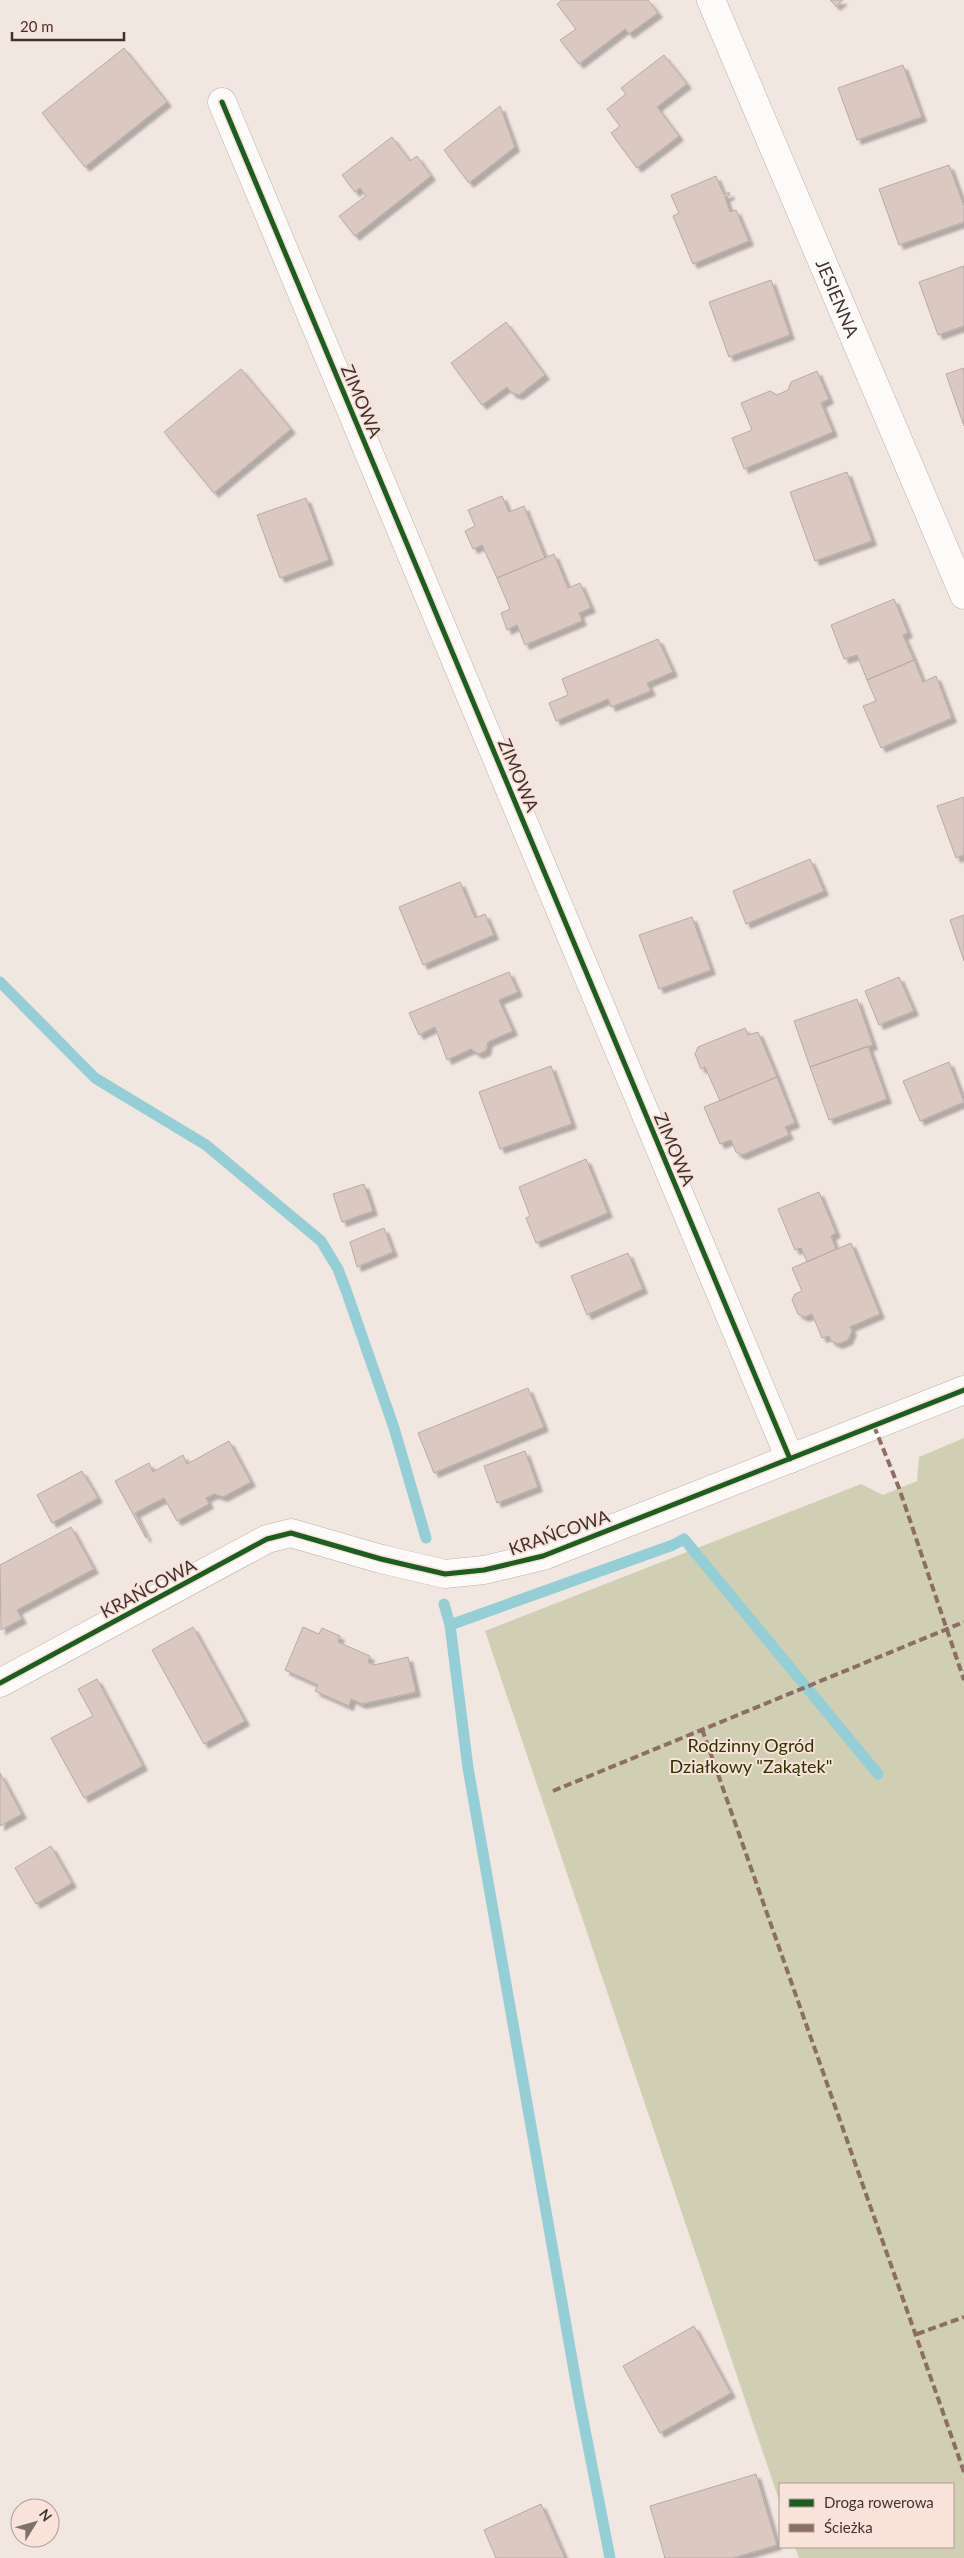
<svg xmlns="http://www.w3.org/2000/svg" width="964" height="2558" font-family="Lato,sans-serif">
<defs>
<filter id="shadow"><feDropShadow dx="4.5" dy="4.5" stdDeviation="1" flood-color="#0004"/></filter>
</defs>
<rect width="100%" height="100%" fill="#f2e6e1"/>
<path fill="#d0cfb3" d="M964,1438v1120h-165l-4,-11h158v-63h-173v19l-295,-872 376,-147 22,11 34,-14 2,-24z"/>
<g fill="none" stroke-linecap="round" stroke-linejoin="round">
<path stroke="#94ced6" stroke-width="11" d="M0,982l95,96 111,67 115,96 17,28 9,24 47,135 32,110
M444,1604l6,21 223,-80 11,-6 194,235
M450,1625l18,143 111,631 31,159"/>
</g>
<path fill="#dac8c1" stroke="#b7aba7" filter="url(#shadow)" d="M562,0h86l10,13 -29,21 -4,-5 -46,35 -19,-24 16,-11 -19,-25z
M830,0h13l-7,6z
M124,48l43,54 -82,65 -43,-54z
M664,55l23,29 -30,23 22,29 -42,32 -26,-35 9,-7 -13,-17 19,-15 -5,-6z
M903,65l19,52 -65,23 -19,-52z
M500,106l15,41 -46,36 -25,-33z
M392,137l18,24 7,-5 14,20 -76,60 -16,-20 27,-20 -6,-8 -5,4 -13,-17z
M949,165l15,41v16l-65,23 -20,-56z
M716,176l8,19 5,-3 1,3 -5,2 5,15 6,-2 13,31 -56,23 -20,-48 6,-3 -8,-18z
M964,266v60l-26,9 -19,-53z
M771,280l19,55 -61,22 -20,-55z
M506,322l39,53 -26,20 -7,-2 -5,-6 -25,18 -31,-42z
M964,368v58l-18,-52z
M241,369l50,60 -77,64 -50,-61z
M817,371l12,28 -8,4 12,29 -89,37 -12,-31 20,-8 -11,-27 29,-12 7,4 11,-5 3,-8z
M847,472l25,69 -57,20 -25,-69z
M502,496l7,16 15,-6 21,52 -48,20 -15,-33 -9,4 -8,-18 10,-5 -7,-16z
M306,498l23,62 -49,18 -23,-63z
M554,554l14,34 12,-5 11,25 -12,5 3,8 -57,24 -8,-20 -10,5 -6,-17 9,-4 -13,-31z
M894,599l14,34 -5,2 11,25 -47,20 -10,-25 -13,4 -13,-34z
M658,639l15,33 -26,11 4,8 -40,16 -3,-8 -52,22 -7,-18 19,-8 -6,-16z
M914,660l9,22 13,-6 16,42 -71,30 -18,-42 13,-5 -9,-21z
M964,797v58l-8,3 -19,-52z
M810,859l14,32 -78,33 -13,-33z
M460,882l15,36 10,-4 9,21 -71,30 -24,-58z
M964,915v46l-14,-41z
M692,917l19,53 -52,19 -20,-54z
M509,972l9,20 -19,8 14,31 -25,11 -2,9 -8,3 -7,-5 -24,11 -12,-33 -16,8 -10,-22z
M899,977l15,34 -35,14 -14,-34z
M857,999l16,46 -63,22 -16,-46z
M745,1028l3,7 10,-3 19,45 -57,24 -15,-34 -4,2 -6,-15 3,-7z
M868,1046l19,53 -58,21 -19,-53z
M949,1062l15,40 -44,19 -17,-40z
M551,1066l21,58 -72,25 -21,-57z
M777,1077l18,46 -10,4 4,8 -47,20 -6,-3 -5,-12 -11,4 -16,-37z
M586,1159l22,54 -72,30 -10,-25 4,-2 -11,-29z
M364,1184l9,27 -31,11 -9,-28z
M819,1192l17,41 -5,3 5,13 -29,13 -6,-14 -6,2 -17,-41z
M384,1228l9,24 -36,15 -7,-25z
M851,1243l29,71 -30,13 2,4 -4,9 -10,4 -7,-3 -2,-5 -7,2 -10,-24 -7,3 -7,-3 -6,-14 3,-6 7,-3 -10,-23z
M628,1253l15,36 -56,26 -16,-39z
M528,1388l16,39 -110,46 -16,-40z
M229,1441l22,41 -28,15 -9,-3 -8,4 3,6 -32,17 -13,-23 -29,15 12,24 -1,1 -31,-57 34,-18 4,9 30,-17 4,9z
M525,1451l13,36 -41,16 -13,-37z
M82,1471l16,27 -46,25 -15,-28z
M71,1527l23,42 -77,41 5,9 -21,11 -1,-65z
M193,1627l52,94 -41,23 -52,-94z
M303,1627l16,7 3,-6 18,8 -2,6 32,14 -2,6 6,3 34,-8 8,35 -54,12 -11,-5 -2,7 -34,-15 3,-6 -33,-15z
M97,1679l46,87 -59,32 -33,-60 42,-22 -15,-27z
M0,1773l22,41 -22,12z
M51,1846l21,37 -36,21 -21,-36z
M694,2326l37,67 -71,40 -37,-67z
M756,2474l21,71 -44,13h-68l-15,-52z
M541,2504l24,54h-69l-12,-28z"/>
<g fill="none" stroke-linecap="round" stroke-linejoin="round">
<defs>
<g id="street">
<path id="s1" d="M711,0l253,595"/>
<path d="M222,102l568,1357"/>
<path d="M0,1683l267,-144 24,-6 90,26 64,15 39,-4 59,-14 421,-166"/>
</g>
</defs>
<use href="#street" stroke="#baaea9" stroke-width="29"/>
<use href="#street" stroke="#fdfbfa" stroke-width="28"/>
<path stroke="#8d6e63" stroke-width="4" stroke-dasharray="8 4" stroke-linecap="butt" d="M874,1426l25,62 65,192
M702,1729l262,743
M553,1791l411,-169
M917,2334l47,-17"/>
<defs>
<path id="cycleway" d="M222,102l568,1357
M0,1683l267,-144 24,-6 90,26 64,15 39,-4 59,-14 421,-166"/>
</defs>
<use href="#cycleway" stroke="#f9e2da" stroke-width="8"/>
<use href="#cycleway" stroke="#1b5e20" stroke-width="5"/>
</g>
<g text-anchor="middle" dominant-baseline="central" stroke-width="4" stroke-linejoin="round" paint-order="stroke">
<g font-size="18" fill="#41322d" stroke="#f9e2da">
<text stroke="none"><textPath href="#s1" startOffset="324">JESIENNA</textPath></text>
<text transform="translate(362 401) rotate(67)">ZIMOWA</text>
<text transform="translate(519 775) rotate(67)">ZIMOWA</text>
<text transform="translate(675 1149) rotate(67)">ZIMOWA</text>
<text transform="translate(559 1532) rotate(-19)">KRAŃCOWA</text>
<text transform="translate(148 1588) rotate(-28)">KRAŃCOWA</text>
</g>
<g font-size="18" fill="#2e3200" stroke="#f9e2da">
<text x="751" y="1745">Rodzinny Ogród<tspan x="751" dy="21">Działkowy "Zakątek"</tspan></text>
</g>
</g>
<rect x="779" y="2483" width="175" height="65" fill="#f9e2da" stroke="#af9c95"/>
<rect x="789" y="2499" width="25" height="8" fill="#1b5e20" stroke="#af9c95"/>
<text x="824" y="2508" font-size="15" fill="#41322d">Droga rowerowa</text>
<rect x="789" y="2524" width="25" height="8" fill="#8d6e63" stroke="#af9c95"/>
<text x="824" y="2533" font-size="15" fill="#41322d">Ścieżka</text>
<g transform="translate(35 2523) rotate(53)"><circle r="24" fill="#f9e2da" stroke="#af9c95"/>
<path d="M0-4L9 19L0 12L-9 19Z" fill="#7f716c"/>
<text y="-8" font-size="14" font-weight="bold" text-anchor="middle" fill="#41322d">N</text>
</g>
<path d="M12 32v8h112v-8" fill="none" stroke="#41322d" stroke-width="2.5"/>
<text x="20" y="32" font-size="15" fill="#41322d" stroke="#f9e2da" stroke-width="4" paint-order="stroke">20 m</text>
</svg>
